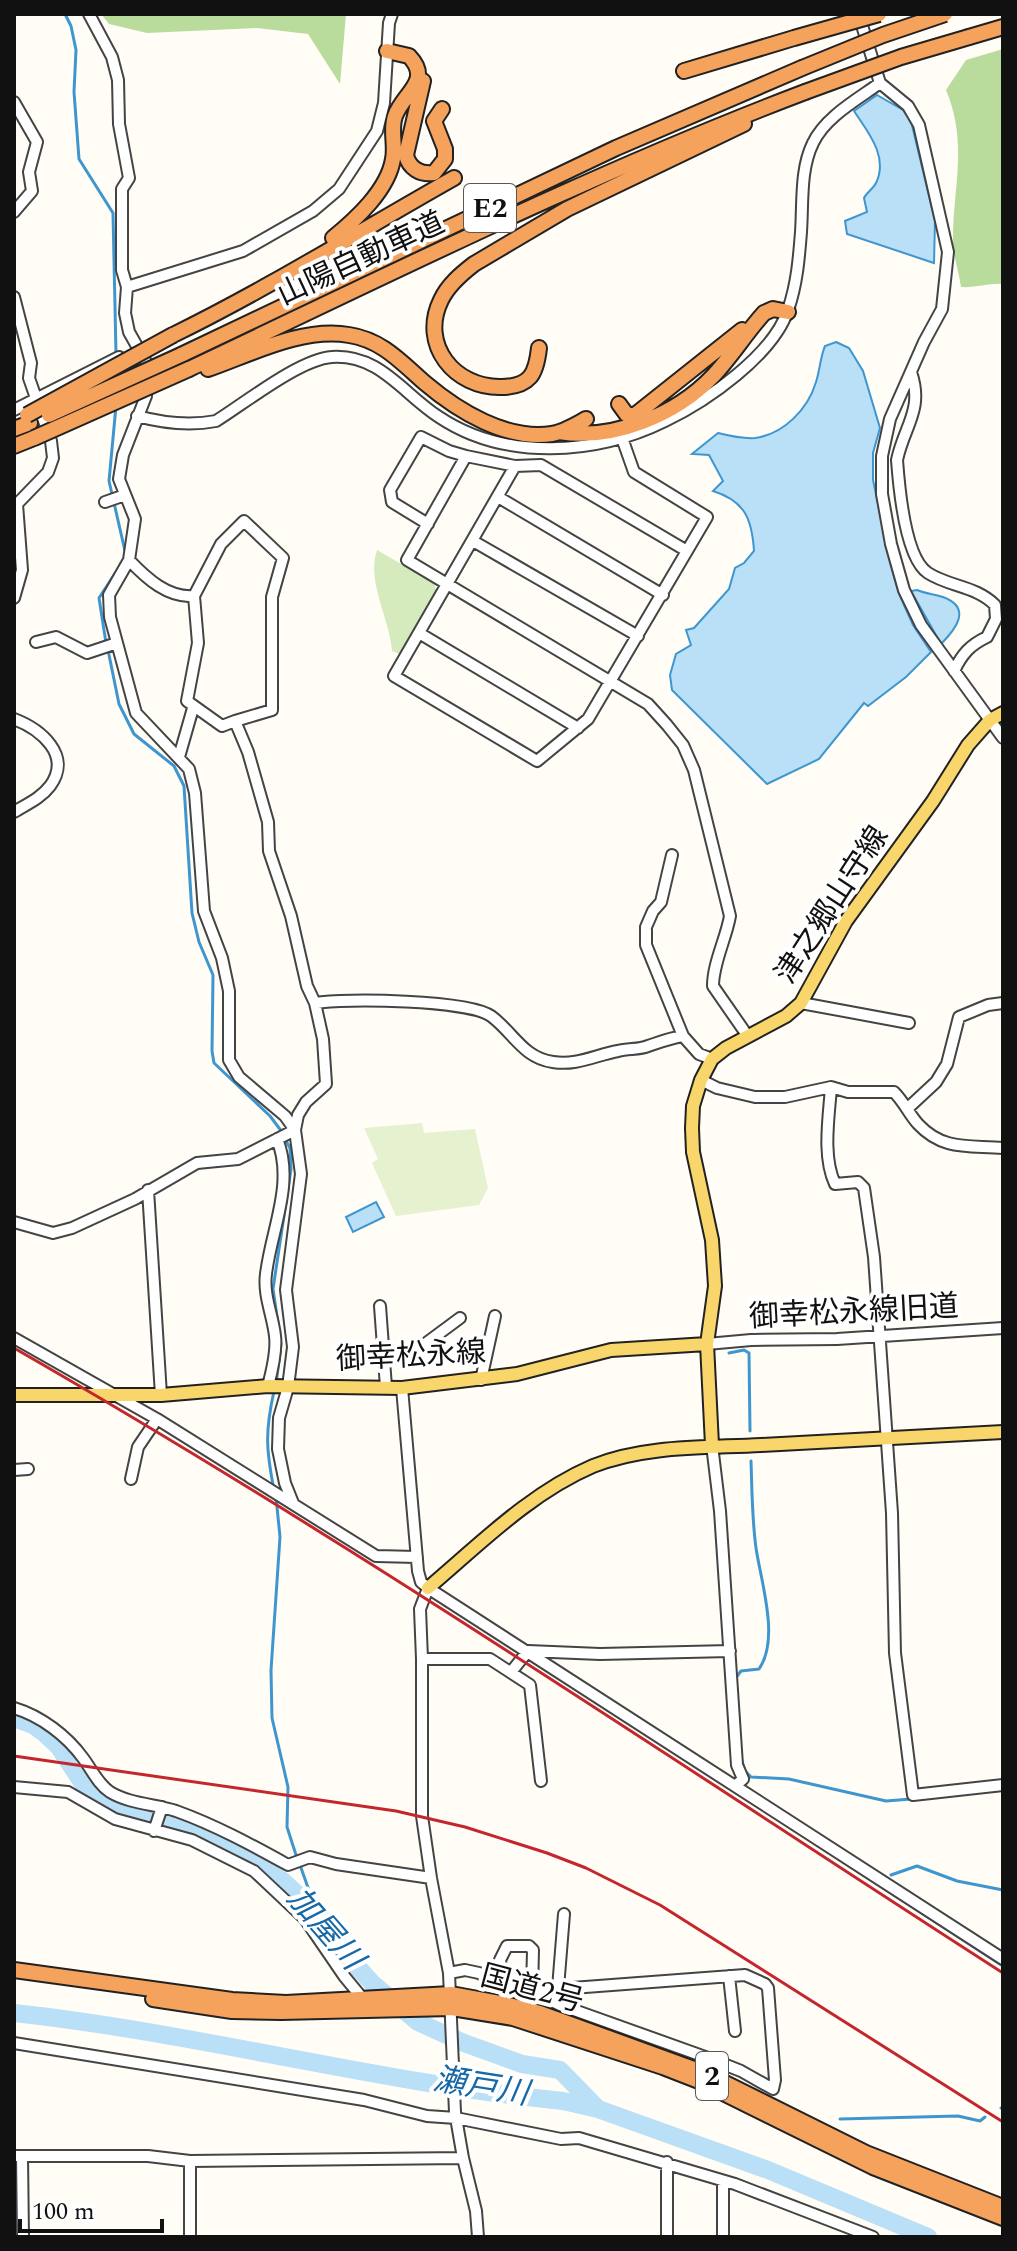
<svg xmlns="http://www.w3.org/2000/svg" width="1017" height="2251" font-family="Spectral,'Noto Sans JP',serif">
<rect width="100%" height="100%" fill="#fffdf5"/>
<path fill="#d5ebbd" d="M377,550l57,33 3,11 -38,60 -7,-3c-2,-32 -26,-70 -15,-101z"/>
<path fill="#b9dc9c" d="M101,14h245l-6,70 -32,-50 -51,-6 -110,5 -38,-9z
M1003,49v235c-15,-1 -27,4 -42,3 -2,-14 -7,-29 -8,-43 -1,-55 16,-99 -7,-154l20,-30z"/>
<path fill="#e6f2cf" d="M422,1123l2,10 51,-4 13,59 -9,17 -83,11 -24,-53 6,-4 -14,-31z"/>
<path fill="#b9e0f7" stroke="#3f96cf" stroke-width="2" d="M877,95l26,15 8,11 24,100 -1,42 -87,-29 -2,-13 22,-9 -3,-14c3,-6 9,-9 12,-15 13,-27 -9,-52 -22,-72z
M836,342l13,6 14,23 17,57 -7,25v27l17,82 9,32 14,31 18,27 -25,25 -38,29 -4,-3 -45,56 -52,25 -95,-94 -2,-15 6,-21 15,-9 -5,-15 8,-2 35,-39 6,-21 9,-5 10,-12c-2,-32 -9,-50 -41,-60l10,-10 -14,-26 -17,-1 26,-21c12,3 25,6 37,5 29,-4 53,-29 61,-56 4,-12 4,-24 9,-36z
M917,590c9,4 18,4 26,7 30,11 12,33 -2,47l-30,-53z
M376,1202l8,15 -31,15 -7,-15z"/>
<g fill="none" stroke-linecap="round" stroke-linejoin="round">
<path stroke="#3f96cf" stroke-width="3" d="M65,14l6,12 5,24 -2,42 5,67 34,54 3,141
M116,406l-7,75 16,70
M106,643l-7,-45 17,-26
M108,650l11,54 15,30 40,32 10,20 8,127 7,29 14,33 -1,76 2,12 56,53 12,16
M729,1353l15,-3 5,3 1,78
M276,1384l5,-40 -8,-55 18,-120 -1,-21 -5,-9
M274,1391c-9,41 -8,58 0,99
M276,1497l4,40 -9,133 1,48 16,69 -1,40 10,31
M735,1679l6,-8 18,-2c21,-30 2,-87 -3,-121 -4,-29 -4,-58 -5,-87
M741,1758l4,13 6,6 38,2 97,22 25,-2
M994,1791l9,-1
M788,1826l215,140
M300,1865l17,48
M891,1875l26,-9 40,15 46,9
M1001,2108l2,-1
M840,2119l118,-3 22,5 5,-4"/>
<path stroke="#b9e0f7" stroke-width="18" d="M14,1718l19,7 11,8 15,14 28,43 18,11 100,35 30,14 48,31 34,32 27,39 29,32 45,38 46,21 58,21 38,6 38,39
M14,2013c184,20 365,70 549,88l35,8 170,61 160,67"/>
<defs>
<path id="minor" d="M89,14l23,43 6,23 1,44 10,54 -7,11v81l5,17 -2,26 4,19 18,32 -1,32 -23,59 -4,24 16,40 -6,41 -20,35 1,22 26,96 53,56 6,24 9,118 18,47 7,33v69l10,17 46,39 10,14
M859,16l21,67 28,23 11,19 29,127 -6,57 -18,33 -34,77 -8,37v38l9,50 13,46 17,35 82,113
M14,102l23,40 -8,30 3,19 -18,21
M127,287l116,-36 70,-40 26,-22 38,-58 7,-28 5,-80 3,-9
M14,297l17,66 -2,15 22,63 2,17 -5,14 -31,32 5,66 -8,28
M911,372c13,38 -7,54 -14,88 2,27 8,98 31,113 22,14 48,13 67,32l1,14 -9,18c-17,8 -25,17 -33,34
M14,410l105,-53
M137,416c26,7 53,10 79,5 29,-18 84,-62 116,-64 48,-3 71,37 107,60 66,44 157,38 226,4 42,-20 108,-66 123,-111 9,-26 11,-52 13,-78 2,-29 -1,-63 12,-89 12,-26 45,-44 67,-60
M622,438l12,34 73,45 -119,202 -51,42 -143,-85 121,-210 26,-1 146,86
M515,466l-49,-10 -59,104 241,144 19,21 16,20 11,25 36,146c-4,23 -17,47 -17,70l34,49
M498,497l165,98
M105,502l20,-7
M428,524l-36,-22 -2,-12 31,-53 28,14 17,5
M473,541l165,95
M129,560c18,19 39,38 65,36l4,47 -11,58 35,25 13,-5 13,31 20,70 1,29 22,65 16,70 8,17 8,36 3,45 -20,18 -8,13 -3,15 6,44 -15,116 7,57 -5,40 -9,31 -1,31 7,34 8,20
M194,596l27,-52 23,-23 39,37 -11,39v113l-37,11
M419,633l159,95
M36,642l20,-5 31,16 30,-10
M14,719c26,10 59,36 36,67 -9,12 -23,18 -36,26
M179,757l14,-49
M672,855l-11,47 -8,9 -7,16v18l37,91
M315,1003c30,-5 154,-3 176,13 22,16 32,42 62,46 23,4 43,-7 65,-11 10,-3 21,-1 30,-5 12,-4 22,-8 35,-10l16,18 13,5
M801,1003l108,20
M701,1080l16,8 38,9h30l46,-10 17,5h46c10,10 15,22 24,32 25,27 51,21 85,24
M831,1087c-2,30 -9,69 4,97l23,-2 6,6 10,69 18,256 3,140 18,142 90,-10
M908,1108l28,-26 11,-18 12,-47 29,-12 15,-2
M148,1190l13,205
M14,1222l39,11 19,-5 63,-29 62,-36 41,-4 57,-29
M380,1306l6,81
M14,1338l143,81 219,137 41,1
M707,1344l44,-4 86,-1 166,-11
M383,1360l23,-2 54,-40
M481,1380l14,-64
M268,1386c4,-15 9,-35 7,-50 -2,-20 -12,-41 -9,-62 5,-44 29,-91 11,-135
M402,1388l16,183 3,11 7,6 575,371
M712,1445l8,66 17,254 6,14 -8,7
M14,1470l14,-1
M131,1479l7,-32 19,-28
M428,1588l-8,21 2,50v157l9,62 18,95 6,139 8,46 13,53 2,26
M422,1659h68l40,26 11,96
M511,1672l17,-21 72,3 130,-3
M14,1708c27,8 53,28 69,50 9,12 15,26 27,34 20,12 44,12 66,19 39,14 76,34 112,54l22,-8 26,7 95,14
M14,1787l54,5 47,27 77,21 62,31 51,48 39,57 19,23
M154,1831l8,-24
M449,1973l16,-3 14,3 19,10 34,8 28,14 151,54 30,12 32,18 2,-9 -7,-92 -3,-4 -20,-9 -213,16 1,-41 -4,-4h-22l-7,14 3,24
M729,1976l6,55
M558,1988l6,-74
M14,2043l350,57 63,16 29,2 105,21 18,-1 156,46 138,53
M14,2156h134l42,5 273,-3
M22,2156l1,81
M667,2162v75
M190,2237v-76
M723,2237v-56"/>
<path id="major" d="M14,1395h147l107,-9 134,2 115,-14 94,-24 96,-6
M712,1445l-5,-101 8,-58 -3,-46 -19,-88 -1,-24 1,-22 8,-26 11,-21 14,-11 60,-32 15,-13 45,-82 87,-120 35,-56 22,-25 13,-7
M428,1588c52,-44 102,-95 165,-122 52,-21 113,-18 168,-21 80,-4 161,-8 242,-13"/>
<path id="highway" d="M969,37l34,-10
M684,71l110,-33
M423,81l-17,74c3,13 14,20 28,18l11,-14v-10l-11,-28 8,-12
M333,238c23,-19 55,-48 60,-79 3,-14 -3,-29 2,-43 8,-23 38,-35 14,-60l-22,-5
M173,335c96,-47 187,-104 281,-157
M539,348c-1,9 -3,22 -9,29 -7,8 -19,10 -29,10 -46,1 -82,-42 -60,-87 7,-15 20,-26 33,-36l93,-55 177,-85
M181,355l435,-207 186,-80
M189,369c203,-96 405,-197 616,-277
M208,369c43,-15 94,-42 141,-34 33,5 52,27 76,48 33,28 82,58 127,51 12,-2 23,-9 34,-15
M619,404l8,11h8l107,-85
M14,429l16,-6
M559,432c54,9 117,-17 154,-56 18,-19 33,-43 51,-63l9,-4 15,3
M14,446l20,-8
M14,1970l218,30 54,3 165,-9 54,10 35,9 165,60 161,80 137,54
M153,1999l79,12 49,1 171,-4 61,10 150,49 36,14 174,86 130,51"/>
</defs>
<use href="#minor" stroke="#444" stroke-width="14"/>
<use href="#major" stroke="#222" stroke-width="16"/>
<use href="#highway" stroke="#222" stroke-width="18"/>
<use href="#minor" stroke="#fff" stroke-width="10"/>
<use href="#major" stroke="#f9d66b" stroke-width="12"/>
<use href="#highway" stroke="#f5a25d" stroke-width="14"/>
<path stroke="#c4262e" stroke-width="3" d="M14,1348c338,194 661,414 989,625
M14,1756l382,55 69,16 82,26 39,15 74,37 343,217"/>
<defs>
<path id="highway-bridge" d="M794,38l85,-24
M802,68l81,-33 62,-21
M805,92l96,-35 68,-20
M27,415l146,-80
M49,415l132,-60
M34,438l155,-69"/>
</defs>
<use href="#highway-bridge" stroke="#222" stroke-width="18" stroke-linecap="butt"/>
<use href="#highway-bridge" stroke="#f5a25d" stroke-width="14"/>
</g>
<g text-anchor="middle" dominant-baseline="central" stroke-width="8" stroke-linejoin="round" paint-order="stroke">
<g fill="#fff" stroke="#585858" stroke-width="2">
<rect x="464" y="184" width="52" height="48" rx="6"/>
<rect x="696" y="2052" width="32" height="48" rx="6"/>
</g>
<g font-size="28" font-weight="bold" fill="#111">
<text x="490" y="208">E2</text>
<text x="712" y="2076">2</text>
</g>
<g font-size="30" fill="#111" stroke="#fff">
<text transform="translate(361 259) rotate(-25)">山陽自動車道</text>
<text transform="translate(832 905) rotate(-57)">津之郷山守線</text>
<text transform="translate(854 1312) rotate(-3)">御幸松永線旧道</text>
<text transform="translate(411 1356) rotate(-3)">御幸松永線</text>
<text transform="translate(532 1989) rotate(15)">国道2号</text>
</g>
<g font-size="32" font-style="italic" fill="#1768a6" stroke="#fff">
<text transform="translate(325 1929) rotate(49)">加屋川</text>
<text transform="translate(481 2087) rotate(9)">瀬戸川</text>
</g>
</g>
<rect width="1017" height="2251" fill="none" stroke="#111111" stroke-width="32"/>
<path d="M20 2219v12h142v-12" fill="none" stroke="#111111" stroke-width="4"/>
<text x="32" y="2219" font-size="24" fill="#111111" stroke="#ffffff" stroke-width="6" paint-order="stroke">100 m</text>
</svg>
